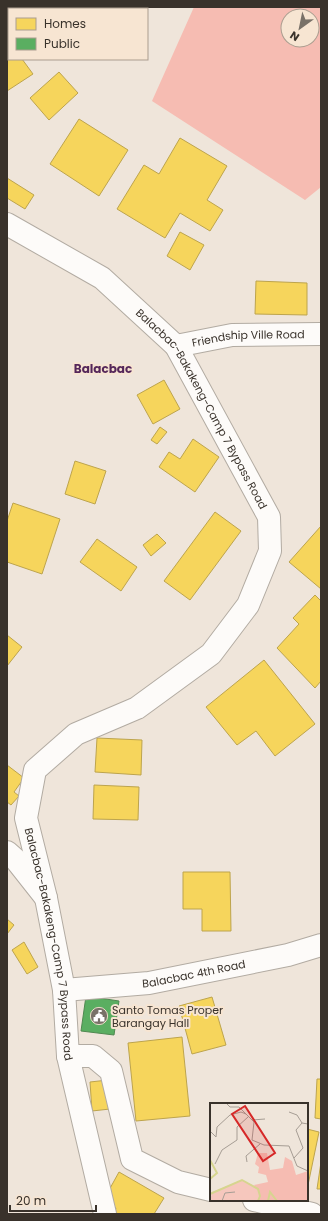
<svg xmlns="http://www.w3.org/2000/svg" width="328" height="1221" font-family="Poppins,sans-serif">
<rect width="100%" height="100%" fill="#efe5da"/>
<path fill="#f6bcb2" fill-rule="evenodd" d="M194,7h127v180l-16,13 -153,-99zM288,16h24v24h-24z"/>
<path fill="#f6d55c" stroke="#bda44d" d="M8,41l1,2v16h13l11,15 -26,17z
M59,72l19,21 -29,27 -19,-22z
M79,119l49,31 -29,46 -49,-32z
M180,138l47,28 -20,34 16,10 -13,21 -30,-18 -15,25 -48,-29 27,-44 15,9z
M7,178l27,17 -9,14 -18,-11z
M180,232l24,13 -14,25 -23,-14z
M256,281l51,2v32l-52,-1z
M164,380l16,29 -27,15 -16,-29z
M160,427l7,5 -10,12 -6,-4z
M193,439l26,18 -24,35 -36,-25 10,-15 11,7z
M75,461l31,10 -11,33 -30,-10z
M13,503l47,16 -18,55 -35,-12v-41z
M215,512l26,19 -51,69 -26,-19z
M321,526v63l-32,-27z
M157,534l9,9 -15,13 -8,-11z
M97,539l40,28 -16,24 -41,-29z
M315,595l6,6v80l-6,7 -38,-40 22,-24 -6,-6z
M7,635l15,12 -15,19z
M264,660l51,64 -40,32 -19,-25 -19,14 -31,-38z
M97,738l45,2 -1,35 -46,-3z
M7,765l17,13 -10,14 5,4 -8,9 -4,-3z
M94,785l45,2 -1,33 -45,-1z
M183,872h47l1,59h-29v-22h-19z
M7,919l7,6 -7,9z
M24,942l14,25 -11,7 -15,-24z
M212,997l14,48 -34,9 -13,-48z
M182,1037l8,79 -54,5 -8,-78z
M317,1079h4v40l-6,-1z
M108,1080l2,29 -18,2 -2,-29z
M307,1129l12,3 -11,53h-1z
M321,1162v27h-4z
M119,1172l45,26 -10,16h-41l3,-6 -13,-7z"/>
<path fill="#5aae61" stroke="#508951" d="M86,996l33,5 -5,34 -33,-4z"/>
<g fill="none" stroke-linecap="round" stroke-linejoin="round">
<defs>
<g id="minor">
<path id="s1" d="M176,346l56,-11 89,-1"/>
<path d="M7,852l9,8 30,38"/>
<path id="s2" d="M64,990l85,-7 139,-28 33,-10"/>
<path d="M68,1056h25l18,15 21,88 46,23 33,8"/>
<path d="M254,1200l58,14"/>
</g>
<g id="secondary">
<path id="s3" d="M7,224l95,54 74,68 93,171 1,34 -22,54 -37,49 -74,54 -61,26 -41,36 -9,48 20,80 18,92 4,66 37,158"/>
</g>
</defs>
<use href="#minor" stroke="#b2aba2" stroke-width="24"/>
<use href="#secondary" stroke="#b2aba2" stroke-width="24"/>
<use href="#minor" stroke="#fdfbf9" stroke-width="22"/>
<use href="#secondary" stroke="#fdfbf9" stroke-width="22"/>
</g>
<defs>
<symbol id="civic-disc" viewBox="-11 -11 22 22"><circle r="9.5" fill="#797168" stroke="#f7e5d2"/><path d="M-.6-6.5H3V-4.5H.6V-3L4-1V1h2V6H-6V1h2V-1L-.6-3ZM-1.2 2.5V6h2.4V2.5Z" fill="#fff"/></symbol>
</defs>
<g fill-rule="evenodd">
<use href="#civic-disc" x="89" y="1006" width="20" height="20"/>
</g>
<g text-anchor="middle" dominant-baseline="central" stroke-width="4" stroke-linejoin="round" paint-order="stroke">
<g font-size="11" fill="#39322b" stroke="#f7e5d2">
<text stroke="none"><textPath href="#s1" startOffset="73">Friendship Ville Road</textPath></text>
<text stroke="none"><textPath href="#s3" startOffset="276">Balacbac-Bakakeng-Camp 7 Bypass Road</textPath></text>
<text stroke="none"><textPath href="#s3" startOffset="948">Balacbac-Bakakeng-Camp 7 Bypass Road</textPath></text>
<text stroke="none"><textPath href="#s2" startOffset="131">Balacbac 4th Road</textPath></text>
</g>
<g font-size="11" fill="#39322b" stroke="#f7e5d2" text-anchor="start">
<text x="112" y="1010">Santo Tomas Proper<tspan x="112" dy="13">Barangay Hall</tspan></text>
</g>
<g font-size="12" font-weight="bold" fill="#55275a" stroke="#f7e5d2">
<text x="103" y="368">Balacbac</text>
</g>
</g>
<g transform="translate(210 1103)">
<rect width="98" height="98" fill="#efe5da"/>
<path d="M32,77l15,7 3,6 -2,8h-48l2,-9z" fill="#f6c7bd"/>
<path d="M48,50h9l3,17 13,-2 2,-11 7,4 4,14 12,-4v30h-50l2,-8 -6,-8 14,-3 -2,-7 -8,-2 1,-6 -4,-3z" fill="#f6bcb2"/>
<path fill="none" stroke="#d6d58f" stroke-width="2" d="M0,57l7,13 -7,6M0,91l32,-14 16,9 2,7 -2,5M58,98l2,-9 7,9"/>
<path fill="none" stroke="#a69d94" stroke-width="1" d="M16,0l4,4h9l15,15 -2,18 12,5 25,1 8,20 11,5M79,9l8,3 5,8M42,17l13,-1M0,28l6,6 1,-10 13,-12 11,-3 5,2M84,55l9,-10 -7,-18 6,-7 6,1M37,59l-1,-6 14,-12M5,61l7,-14 15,-10v-13l11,-10M12,98l3,-8 10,-1"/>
<path fill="#d62828" fill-opacity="0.15" stroke="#d62828" stroke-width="2" d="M35,3l30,47 -12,8 -31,-47z"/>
<rect width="98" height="98" fill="none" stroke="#39322b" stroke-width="2"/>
</g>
<rect width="328" height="1221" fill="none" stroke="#39322b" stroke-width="16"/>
<rect x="8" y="8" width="140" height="52" fill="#f7e5d2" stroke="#ab9d8f"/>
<rect x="16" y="18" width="20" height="12" fill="#f6d55c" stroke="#ab9d8f"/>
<text x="44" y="28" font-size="12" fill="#39322b">Homes</text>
<rect x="16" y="38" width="20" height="12" fill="#5aae61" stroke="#ab9d8f"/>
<text x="44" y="48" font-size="12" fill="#39322b">Public</text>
<g transform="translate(300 28) rotate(213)"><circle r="19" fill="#f7e5d2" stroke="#ab9d8f"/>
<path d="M0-3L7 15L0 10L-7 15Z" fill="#797168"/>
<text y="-6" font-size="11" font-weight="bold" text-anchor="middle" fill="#39322b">N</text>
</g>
<path d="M10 1205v6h86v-6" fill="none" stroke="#39322b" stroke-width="2"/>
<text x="16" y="1205" font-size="12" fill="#39322b" stroke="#f7e5d2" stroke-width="3" paint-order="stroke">20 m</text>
</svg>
